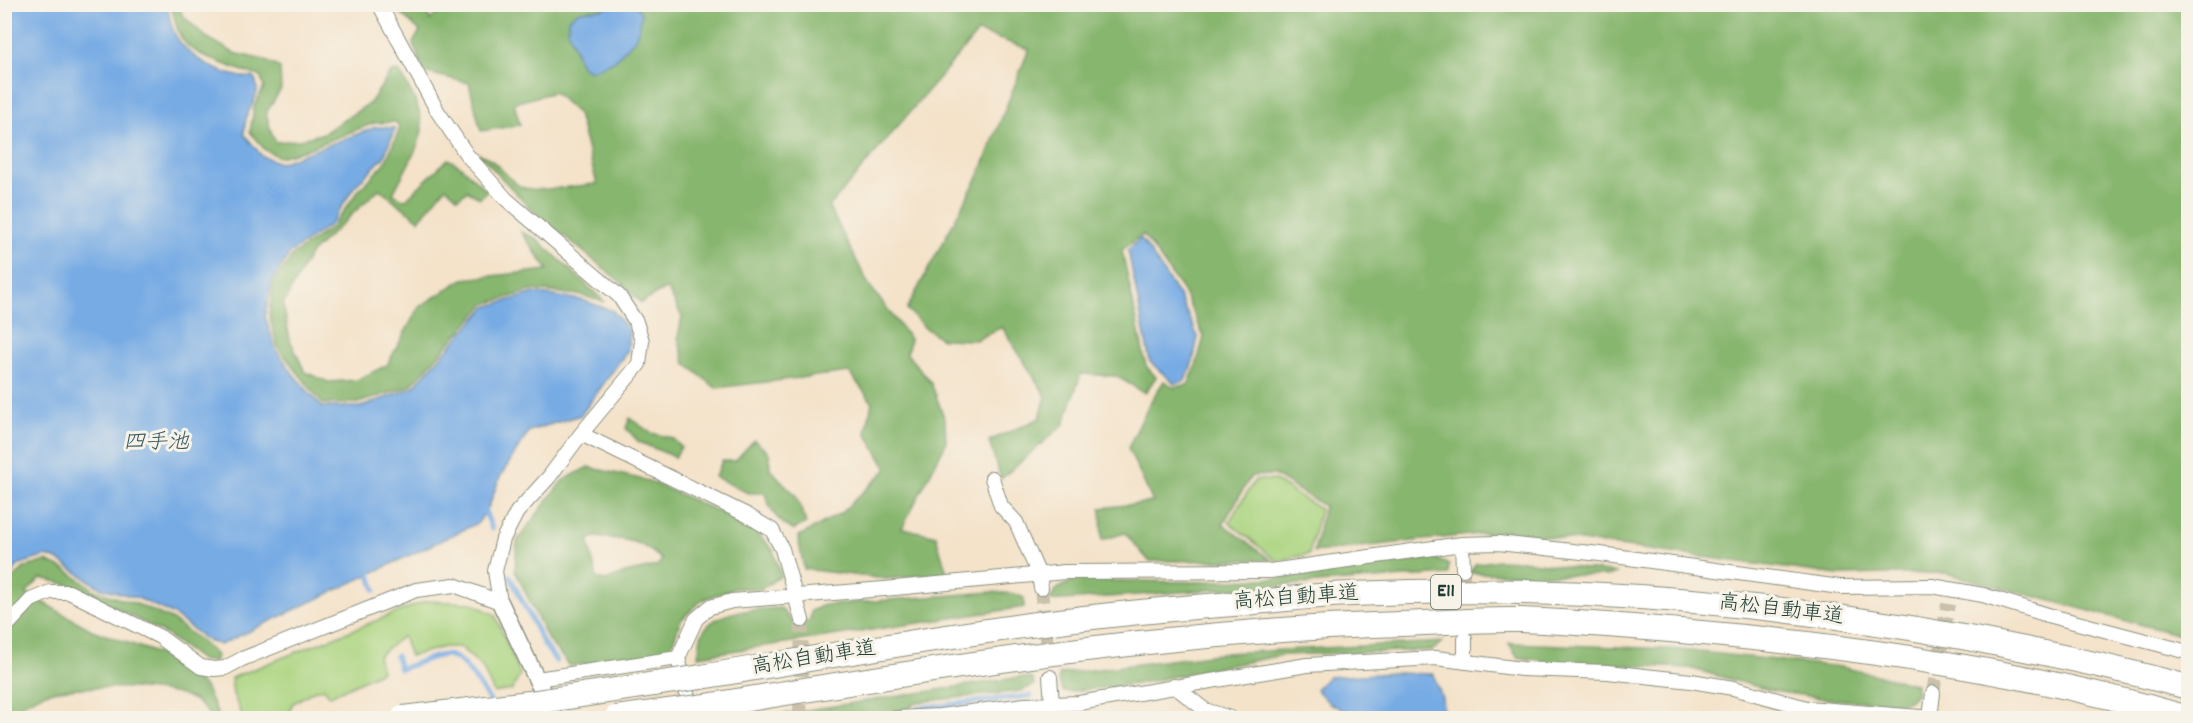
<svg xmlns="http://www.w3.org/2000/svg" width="2193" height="723" font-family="Dekko,'Klee One',sans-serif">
<rect width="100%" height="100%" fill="#f7f3e8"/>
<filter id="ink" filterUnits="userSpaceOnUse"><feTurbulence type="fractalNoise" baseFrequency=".0167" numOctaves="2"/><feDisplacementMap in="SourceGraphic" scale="12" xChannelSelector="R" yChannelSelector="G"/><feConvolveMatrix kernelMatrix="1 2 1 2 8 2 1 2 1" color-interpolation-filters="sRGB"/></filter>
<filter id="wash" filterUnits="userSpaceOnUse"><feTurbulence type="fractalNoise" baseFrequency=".008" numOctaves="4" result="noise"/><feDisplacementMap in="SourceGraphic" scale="24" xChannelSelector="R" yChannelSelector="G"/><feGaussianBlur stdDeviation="1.35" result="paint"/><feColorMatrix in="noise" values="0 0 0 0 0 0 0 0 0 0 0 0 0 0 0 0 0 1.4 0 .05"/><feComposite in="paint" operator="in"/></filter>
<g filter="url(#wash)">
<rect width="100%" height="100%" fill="#f4e2c9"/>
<path fill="#aad47f" stroke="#64885a" stroke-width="1.5" d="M1255,480h19l46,29 -11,45 -32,7 -48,-39z
M426,601l46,2 23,12 25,60 -8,15 -18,3 -12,-26 -22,-20h-16l-34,9 -7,-20 -25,20 4,15 -52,25 -6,-8 -11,3 -21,13 -3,10 -46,4 -10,-24 -2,-16z"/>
<path fill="#87b66e" stroke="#537a51" stroke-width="1.5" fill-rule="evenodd" d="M447,4l1741,1v632l-242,-64 -108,2 -332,-44 -192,21 10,-46 -50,-31 -23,1 -28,48 48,36 -122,1 -24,-28 -23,7 -1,-32 52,-6 -25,-54 23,-47 13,-20 9,6 15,-2 8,-19 8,-29 -21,-46 -40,-57 -21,16 24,116 10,11 -11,16 -29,-17 -35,-2 -17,50 -63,55 -12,-38 51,-23 6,-22 -44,-69 -26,13 -34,-1 -17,-11 -18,-19 73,-136 49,-124 -51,-17 -149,175 40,78 41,54 -3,15 24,29 14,37 1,23 -44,85 34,8 11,37 -61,6 -82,-10 -6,-32 43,-24 46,-44 -21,-36 6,-31 -23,-30 -133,16 -31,-25 -7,-26 4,-20 -15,-29 -26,15 -17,-18 -95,-78 -51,-54c18,6 26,22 40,32 13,10 61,0 79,-1l-19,-70 -24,-22 -40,11 6,22 -39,6 -12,-48 -45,-11 -11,-29 7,-12 -29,-26h35l4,15z
M171,5h8l3,10 24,22 28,16 30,7 16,8 1,21 -15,24 6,22 4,7 23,-2 25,-7 46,-30 21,-31 8,-1c10,17 22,36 23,57 0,16 -22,50 -29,66l12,6 43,-41 11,6 28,26 -7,7 -13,-7 -9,7 -12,-11 -27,33 -40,-31 -69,65 -27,51 7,35 15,32 23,10 29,-2 30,-15 32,-58 44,-28 85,-9 -27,-38 16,7 68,63 -25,-7 -46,-5 -49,14 -75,82 -52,17 -35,1 -45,-56 -9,-33 5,-33 19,-27 40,-29 25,-35 27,-28 15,-35 -4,-6 -22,1 -72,28 -23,6 -14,-7 -15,-18 4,-25 10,-20 -4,-11c-18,-5 -62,-19 -74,-32 -10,-11 -11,-26 -15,-39z
M630,418l21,15 21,5 9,9 -6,10 -36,-15 -13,-14z
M754,440l15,13 1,16 26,27 10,27 -13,7c-15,-8 -24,-20 -28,-37h-17l-33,-16 7,-16h13z
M588,467l61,14 100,44 24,25 8,26 -20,13 -26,-1 -33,12 -21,20 -12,33 -99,13 -22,-26 -33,-70 2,-29 45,-60zM594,537c30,2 45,1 68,23l-5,6 -32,7 -19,8 -9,-3 -9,-38z
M1434,558l15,7 -1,9 -399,27 8,-12 17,-9 121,2 85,-4z
M1498,560l25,1 94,12 -9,3 -138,-3 5,-9z
M46,561l20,9 30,21 41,13 34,15 31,23 15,14 -4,6 -12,-2 -36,-26 -88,-47 -36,-9 -15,15 66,37 67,24 46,33 14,30 -7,1c-6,-6 -13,-16 -20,-19 -29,-13 -108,-14 -139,-8 -17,4 -36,15 -48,27v-131l19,-19z
M992,592l23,2 9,4v9l-326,49c1,-6 2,-13 3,-19 9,-28 56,-28 80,-29l11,14 18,-1 1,-10 13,-6z
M1442,642l-9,8 -151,5 -146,29 -72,8 -6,-11 2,-7 166,-21z
M1509,643l163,6 169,18 75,17v10l-7,7 -7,2 -67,-3 -62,-9 -84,-23 -137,-6 -35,-5z
M1021,677l12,2 1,6 -13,6 -104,11 -10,8 -47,8h-104z"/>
<path fill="#77abe4" stroke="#4b748c" stroke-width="1.5" d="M5,4l162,1c2,8 3,19 7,27 11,25 52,47 79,45 11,14 -3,28 -7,42 -1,5 -1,10 -2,15l18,22 18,7 96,-36 19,1 -11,29 -30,30 -23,37 -41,29 -18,28 -7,35 11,34 18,25 28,32h38l52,-19 74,-81 48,-14 48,7 31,11 16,19 -1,20 -47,65 -52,16 -29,46 -11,29 -11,17 -258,122 -15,-6 -31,-24 -34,-16 -41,-12 -41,-27 -12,-4 -26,8 -15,16z
M615,4l17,1 5,2 4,6 -1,12 -5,14 -21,22 -24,10 -9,-5 -13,-36v-11l12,-8 22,-2z
M1141,238l38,58 19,41 -5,24 -8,20 -10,3 -25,-22 -22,-112z
M1396,673l37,1 9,24 2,20h-85l-30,-15 -13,-14 12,-12z"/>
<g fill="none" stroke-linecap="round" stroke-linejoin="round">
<path stroke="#77abe4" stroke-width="5" d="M483,506l9,23
M368,569l7,21
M510,576l33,67 13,18
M396,656l4,13c14,-4 31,-13 45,-14 18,-1 35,33 45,46
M919,708l112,-12"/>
</g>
</g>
<g filter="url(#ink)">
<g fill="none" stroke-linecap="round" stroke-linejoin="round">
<path stroke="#c9c1ab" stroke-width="14" stroke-dasharray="14 7" stroke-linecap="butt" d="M1463,569l1,56
M1041,588l9,89
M1933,693l15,-89
M800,718l2,-98"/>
<defs>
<path id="minor" d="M581,434l166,81 25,15 10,19 20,71
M992,478l9,28 15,16 23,53 2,13
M1462,544l1,25
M4,629l27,-29 19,-8h19l91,45 41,30 13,2 11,-1 17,-9 174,-69 38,-5 46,17 -5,-31 8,-32 14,-27 32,-35 32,-43 58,-70 3,-23 -6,-19 -17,-26 -113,-97 -39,-44 -29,-43 -59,-108
M1465,662v-23
M1050,677l2,27
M537,679l141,-21
M1174,686l31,24 25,8
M692,713l-14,-55 18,-39 14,-12 22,-6 152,-12 181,-17 205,-1 192,-27 36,-1 102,11 240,33 92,-1 51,9 68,21 137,36
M896,718l44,-2 85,-11 54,-2 228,-38 129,-7 86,11 86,3 83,9 42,7 74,20 125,10
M1930,718l3,-25"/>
<path id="tertiary" d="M500,602l55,116"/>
<path id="motorway" d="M701,677c114,-19 228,-39 343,-54 67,-9 135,-15 202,-20 35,-3 71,-8 106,-9 281,-13 565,22 836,93
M706,706c230,-38 460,-75 694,-82 40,-1 80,-5 120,-4 78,3 155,10 233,18 146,15 294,39 435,80"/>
</defs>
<use href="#minor" stroke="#8a907e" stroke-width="16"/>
<use href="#tertiary" stroke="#8a907e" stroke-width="19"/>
<use href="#motorway" stroke="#8a907e" stroke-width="26"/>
<use href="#minor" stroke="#fff" stroke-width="14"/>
<use href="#tertiary" stroke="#fff" stroke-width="16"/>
<use href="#motorway" stroke="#fff" stroke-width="24"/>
<defs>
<path id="motorway-bridge" d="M403,718l126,-15 172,-26
M616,718l90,-12"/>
</defs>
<use href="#motorway-bridge" stroke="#8a907e" stroke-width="26" stroke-linecap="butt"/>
<use href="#motorway-bridge" stroke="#fff" stroke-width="24"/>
</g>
</g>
<g text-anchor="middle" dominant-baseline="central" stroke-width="6" stroke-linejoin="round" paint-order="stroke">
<rect fill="#f7f3e8" stroke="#60746a" stroke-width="1.5" x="1431" y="575" width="30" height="34" rx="4.5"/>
<g font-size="20" font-weight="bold" fill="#1f3d34">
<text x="1446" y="592">E11</text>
</g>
<g font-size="21" fill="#1f3d34" stroke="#f7f3e8">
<text transform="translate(1296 599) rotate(-4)">高松自動車道</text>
<text transform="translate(1781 611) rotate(7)">高松自動車道</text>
<text transform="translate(814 659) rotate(-9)">高松自動車道</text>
</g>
<g font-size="22" font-style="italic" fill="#355860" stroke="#f7f3e8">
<text x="156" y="443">四手池</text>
</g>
</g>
<rect width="2193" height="723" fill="none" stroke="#f7f3e8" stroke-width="24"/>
</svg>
